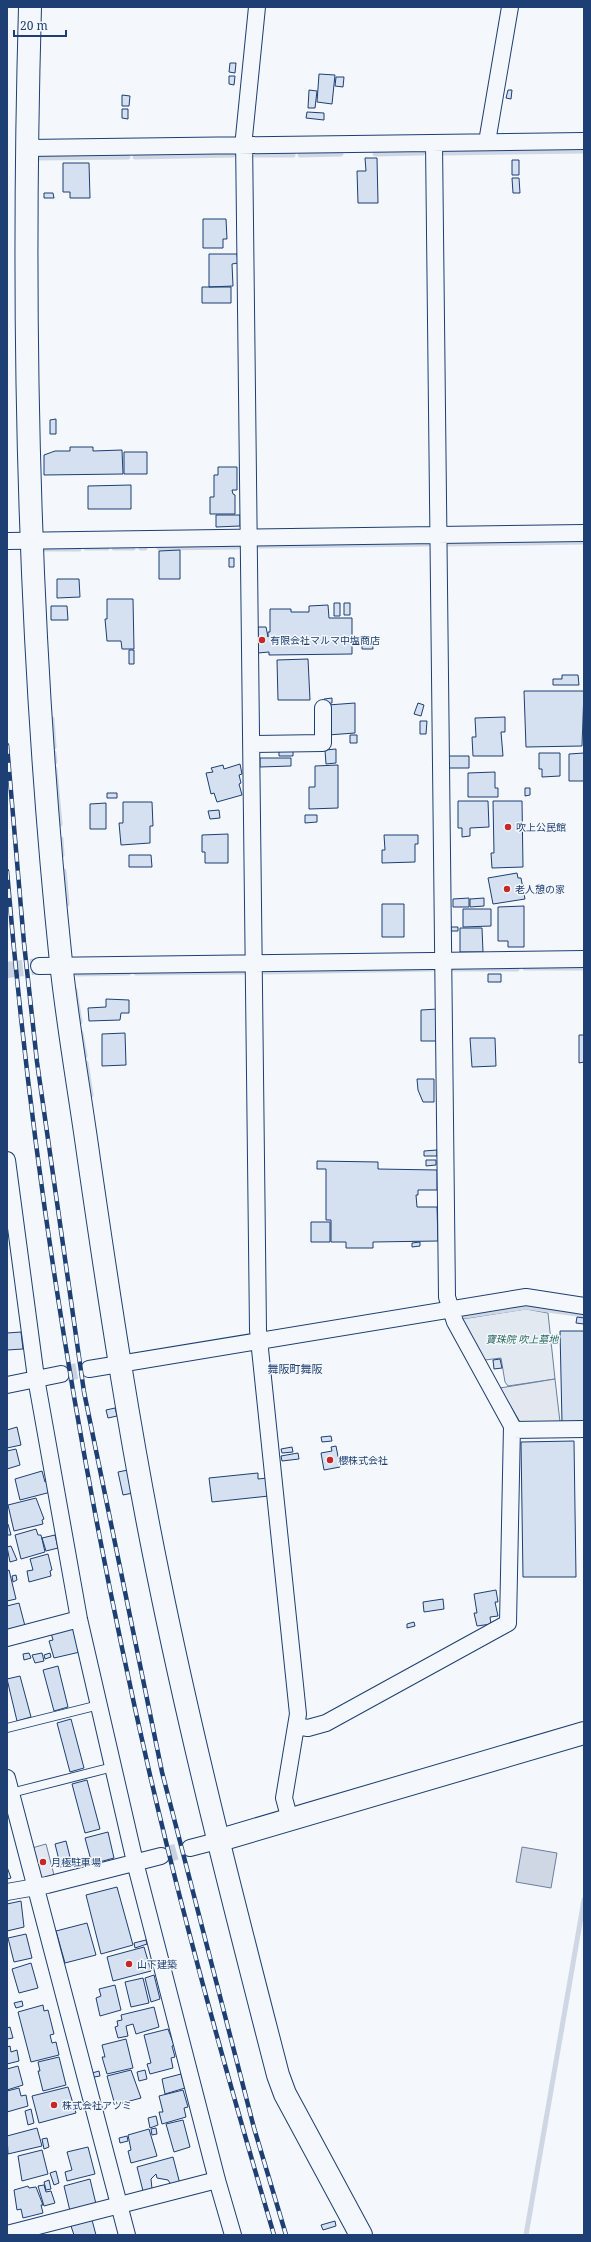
<svg xmlns="http://www.w3.org/2000/svg" width="591" height="2242" font-family="'Noto Serif','Noto Sans JP',serif">
<rect width="100%" height="100%" fill="#f4f7fb"/>
<path fill="#e3e9f0" stroke="#687fa3" d="M526,1309l22,4 7,66 -47,7 -3,-4 -4,-24 -16,2 -23,-41z"/>
<path fill="#e3e8f0" stroke="#687fa3" d="M555,1379l5,43h-40l-20,-34z
M46,1844l8,31 -11,3 -4,-2 -7,-28z"/>
<path fill="#cfd7e4" stroke="#687fa3" d="M522,1847l35,6 -6,35 -35,-6z"/>
<g fill="none" stroke-linecap="round" stroke-linejoin="round">
<path stroke="#cfd7e4" stroke-width="5" d="M444,153l140,-2
M375,154l48,-1
M255,155h38
M300,155l41,-1
M135,157l99,-2
M37,158l91,-1
M449,544l135,-2
M259,546l169,-2
M86,548h21
M114,548h19
M141,548h4
M159,548l79,-1
M43,549h36
M52,719l2,28
M54,753l1,9
M55,769l5,55
M61,839l1,16
M64,871l3,33
M525,968h59
M454,969h63
M264,972l169,-3
M136,973l108,-1
M77,974l52,-1
M75,990l5,32
M81,1033l4,23
M86,1063l5,32
M465,1316l61,-9 58,8
M526,2235l58,-335"/>
</g>
<path fill="#d5e0f0" stroke="#1d3f73" d="M230,63h6l-1,10 -6,-1z
M319,74l16,1 -3,29 -15,-2z
M229,76h6l-1,9 -5,-1z
M336,77h8l-1,10 -8,-1z
M309,90l8,1 -2,17h-7z
M508,90h4l-1,9 -5,-1z
M122,95l8,1 -1,10h-7z
M122,109h6v10l-6,-1z
M307,112l17,1v7l-18,-2z
M365,158h12l1,45h-20l-1,-32h9z
M512,160h7v15h-7z
M63,163h26l1,35h-20v-6h-7z
M512,178h7l1,15h-7z
M44,193h9l1,5h-10z
M203,219h23l1,20h-4v9h-20z
M209,254h28l1,9 -6,1 1,22 -24,1z
M202,287h29v16h-29z
M56,419v15h-6v-14z
M70,447h23v4l29,-1 1,24 -79,1v-20l11,-4h15z
M124,452h23v22h-23z
M218,467h19v23h-5l1,4 2,1v19h-25v-17h4v-22h4z
M131,485v24h-43v-23z
M216,515h24v11l-24,1z
M180,550v29h-21v-28z
M229,558h5v9h-5z
M57,579h22l1,18 -23,1z
M107,599h26l1,50h-12l-1,-8h-14l-2,-22h2z
M334,603h6v13h-6z
M344,603h6v12h-6z
M328,605l1,13h23v36l-83,1v-3l-11,1v-26h8l2,10v-5h2v-23h21v3h18v-6z
M51,606h16l1,14h-17z
M362,637h10l1,12h-11z
M129,650h5v14h-5z
M308,659l2,41h-32l-1,-40z
M562,675h16l1,10h-26v-6h9z
M524,691h60l-2,55 -56,1z
M332,698v5l-8,1v-5z
M355,703v30l-27,2v-30z
M418,703l6,2 -3,11 -7,-2z
M505,717v15h-4l2,24h-30l-1,-19h4l-1,-19z
M420,721h7l-1,13h-6z
M350,735h7v8h-7z
M336,749v14l-10,1 -1,-14z
M279,750h14v6h-14z
M539,753h21v23l-18,1v-8h-3z
M584,753v28h-15v-27z
M448,756h21v12h-21z
M260,758h31v8l-31,1z
M240,764l2,10 -3,1 2,8 -2,1 3,11 -25,7 -3,-9 -3,1 -5,-21 7,-1 -2,-4 12,-3 1,4z
M338,765v43l-29,1v-22h6v-21z
M495,772v16h3v9h-30v-24z
M525,788h5v7l-5,1z
M107,793h10v5h-10z
M458,801h30l1,26 -19,1v8l-8,1v-9h-4z
M493,801h29l1,66 -31,1 -1,-15h3z
M123,802h29l1,24h-3v17l-29,2 -2,-22h4z
M106,803v26h-16v-25z
M219,810l1,8 -10,1 -2,-8z
M305,815h12v7l-12,1z
M228,834v29h-23v-11h-3v-17z
M384,835h34v9h-3v18l-33,1v-13h3z
M129,855h22l1,12h-23z
M517,873l1,5h3l4,21 -32,5 -5,-26z
M469,898v9h-16v-8z
M484,898v8l-14,1v-8z
M382,904h22v33h-22z
M524,906v41h-16v-6h-10v-34z
M463,909h28v17l-28,1z
M451,927h7v4h-7z
M460,928h22l1,24h-23z
M488,974h13v8h-13z
M106,999l23,1v13h-8l-1,7 -31,1 -1,-13 18,-1z
M438,1009v32h-17v-31z
M125,1033l1,32 -24,1v-32z
M579,1035h5v27l-5,1z
M470,1038h25l1,28 -24,1z
M417,1079h17v23h-11l-5,-12z
M437,1150v6h-13v-5z
M426,1160h10v5l-10,1z
M317,1161l61,1v7l59,1v20h-19v5h-2l1,12h20l1,34 -65,1v6h-27v-6h-15v-22h-5v-51h-9z
M311,1222h19v20h-19z
M420,1242v4l-8,1v-4z
M577,1317l7,1v6l-8,-1z
M560,1331h24v90l-22,1z
M21,1332l2,17 -16,1v-17z
M500,1359l2,9 -8,1 -1,-9z
M115,1408l2,8 -9,2 -2,-8z
M17,1427l4,18 -14,3v-18z
M331,1436l1,5 -10,1 -1,-5z
M574,1441l2,136h-53l-2,-135z
M336,1446l4,21 -16,3 -3,-17 11,-2 -1,-4z
M292,1447l1,5 -11,1 -1,-4z
M16,1449l4,16 -13,4v-18z
M298,1453l1,6 -17,2 -1,-5z
M128,1470l5,23 -10,2 -5,-23z
M42,1471l3,11 3,-1 3,11 -31,8 -5,-21z
M258,1473v6l9,-1 2,18 -57,6 -3,-24z
M36,1498l8,21 -2,1 1,4 -29,7 -6,-26z
M8,1524l3,11h-4v-10z
M36,1529l2,6h3l4,17 -24,7 -6,-24z
M55,1535l3,13 -12,3 -4,-13z
M11,1546l6,14 -7,2 -3,-15z
M48,1554l4,16 -2,1 1,5 -22,6 -2,-11 6,-1 -3,-11z
M9,1570l7,29 -9,2v-30z
M16,1575l1,5 -4,2 -1,-6z
M496,1590l2,12h-3l3,14 -8,1 1,7 -14,2 -3,-13h3l-3,-19z
M443,1599l1,10 -20,3 -1,-10z
M19,1603l6,23 -18,5v-25z
M414,1622l1,4 -8,2v-4z
M74,1627l6,25 -26,6 -5,-17 4,-1 -2,-7z
M29,1653l2,5 -7,2 -1,-6z
M42,1653l2,8 -9,2 -3,-8z
M50,1653l1,4 -6,2 -1,-4z
M58,1666l10,41 -14,4 -11,-41z
M20,1676l11,41 -14,4 -10,-42z
M71,1719l13,49 -14,4 -13,-49z
M87,1780l13,49 -15,4 -13,-49z
M108,1832l6,26 -22,6 -7,-26z
M66,1841l4,16 -11,3 -4,-16z
M72,1858l2,6 -14,3 -1,-5z
M7,1867l4,11 -4,1z
M117,1887l16,58 -32,9 -15,-59z
M21,1901l3,26 -17,4v-27z
M87,1923l9,32 -31,8 -9,-32z
M26,1934l6,24 -18,4 -6,-24z
M146,1940l1,4 -12,4 -1,-5z
M144,1947l7,24 -38,10 -6,-24z
M31,1963l7,25 -19,5 -7,-24z
M154,1975l6,24 -9,3 -6,-24z
M143,1978l6,25 -18,4 -6,-25z
M115,1985l6,25 -21,6 -4,-18 5,-2 -2,-7z
M22,2001l1,5 -7,2 -2,-5z
M43,2005l1,6 4,-1 6,24 -4,1 2,8 4,-1 3,13 -28,7 -13,-50z
M154,2007l5,20 -23,7 -3,-10 -7,2 2,10 -10,2 -3,-11 3,-1 -1,-5 5,-1 -1,-5z
M10,2027l3,11 -6,1v-11z
M168,2029l6,16 -2,1 3,11 -4,1 2,10 -23,6 -3,-10 4,-1 -7,-28z
M126,2039l7,29 -26,6 -5,-17h3l-3,-12z
M10,2046l1,6 6,-2 2,11 -12,3v-17z
M59,2057l7,28 -23,6 -5,-20h2l-2,-9z
M18,2066l5,19 -16,5v-21z
M131,2070l10,28 -26,7 -8,-29z
M145,2070l2,9 -8,2 -2,-9z
M99,2071l1,5 -6,1 -2,-4z
M181,2074l4,14 -20,6 -3,-15z
M68,2087l8,26 -37,10 -7,-27z
M19,2088l2,8 5,-1 2,11 -21,6v-21z
M183,2090l5,17 -4,1 2,9 -24,7 -3,-12h4l-4,-16z
M31,2109l3,14 -6,2 -3,-14z
M156,2116l2,9 -8,3 -2,-10z
M183,2120l7,27 -16,5 -8,-28z
M37,2128l5,18 -34,8 -1,-18z
M156,2128l1,6 -5,1 -1,-6z
M149,2129l8,27 -26,7 -3,-12 3,-1 -3,-15z
M127,2136l1,5 -8,2 -1,-5z
M47,2138l2,9 -5,2 -2,-10z
M88,2147l7,27 -28,7 -2,-9 7,-2 -5,-18z
M42,2150l6,24 -26,7 -4,-25z
M173,2157l7,27 -8,2 -4,-6 -11,-2 -1,-4 -5,5 1,10 -9,2 -6,-24z
M56,2171l3,12 -5,2 -4,-12z
M90,2179l6,25 -26,7 -6,-25z
M49,2180l2,9 -5,1 -2,-8z
M44,2185l2,7 5,-1 4,12 -11,3 -6,-20z
M28,2186l1,2 7,-1 7,18h-2l2,8 -20,5 -2,-9 -4,1 -3,-20z
M92,2220l4,15h-22l-3,-9z
M335,2221l1,5 -13,4 -2,-5z"/>
<g fill="none" stroke-linecap="round" stroke-linejoin="round">
<path stroke="#c9d2e0" stroke-width="16" stroke-dasharray="16 8" stroke-linecap="butt" d="M7,970l32,-4
M61,1374l28,-5
M161,1856l29,-8"/>
<defs>
<path id="lane" d="M7,1728l92,-23
M11,1793l102,-26"/>
<path id="street" d="M257,7l-13,130 14,1193 40,384 -14,84 6,22
M487,142l23,-135
M26,148l558,-7
M8,541l576,-8
M251,744l72,-1v-35
M39,966l545,-7
M7,1160l29,218 43,241 56,243 82,318 16,55
M89,1369l437,-72 58,9
M7,1385l54,-11
M512,1430l72,-1
M7,1638l72,-19
M296,1726l12,2 18,-5 182,-100 4,-197 -57,-104 -8,-25 -13,-1154
M7,1778l120,457
M190,1848l27,-7
M7,1892l40,-7 114,-29
M7,2234l210,-54"/>
<path id="secondary" d="M30,7c-9,318 -2,638 31,955 7,66 19,132 28,198 20,138 41,277 69,414 34,168 77,335 120,501l7,19 76,141
M217,1841l367,-108"/>
</defs>
<use href="#lane" stroke="#1d3f73" stroke-width="10"/>
<use href="#street" stroke="#1d3f73" stroke-width="18"/>
<use href="#secondary" stroke="#1d3f73" stroke-width="24"/>
<use href="#lane" stroke="#f4f7fb" stroke-width="8"/>
<use href="#street" stroke="#f4f7fb" stroke-width="16"/>
<use href="#secondary" stroke="#f4f7fb" stroke-width="22"/>
<defs>
<path id="rail" d="M7,745l17,198 13,119 47,330 78,380 92,356 32,107
M7,871c25,303 75,608 143,904 36,155 79,308 124,460"/>
</defs>
<use href="#rail" stroke="#1d3f73" stroke-width="4.5"/>
<use href="#rail" stroke="#f4f7fb" stroke-width="3" stroke-dasharray="9" stroke-linecap="butt"/>
</g>
<g fill="#c62828" stroke="#f4f7fb" stroke-width="1.5">
<circle cx="262" cy="640" r="4"/>
<circle cx="508" cy="827" r="4"/>
<circle cx="507" cy="889" r="4"/>
<circle cx="330" cy="1460" r="4"/>
<circle cx="43" cy="1862" r="4"/>
<circle cx="129" cy="1964" r="4"/>
<circle cx="54" cy="2105" r="4"/>
</g>
<g text-anchor="middle" dominant-baseline="central" stroke-width="3" stroke-linejoin="round" paint-order="stroke">
<g font-size="10" fill="#1d3f73" stroke="#f4f7fb" text-anchor="start">
<text x="270" y="640">有限会社マルマ中塩商店</text>
<text x="516" y="827">吹上公民館</text>
<text x="515" y="889">老人憩の家</text>
<text x="338" y="1460">櫻株式会社</text>
<text x="51" y="1862">月極駐車場</text>
<text x="137" y="1964">山下建築</text>
<text x="62" y="2105">株式会社アツミ</text>
</g>
<g font-size="10" font-style="italic" fill="#2c6c60" stroke="#f4f7fb">
<text x="522" y="1339">寶珠院 吹上墓地</text>
</g>
<g font-size="11" fill="#1d3f73" stroke="#f4f7fb">
<text x="295" y="1368">舞阪町舞阪</text>
</g>
</g>
<rect width="591" height="2242" fill="none" stroke="#1d3f73" stroke-width="16"/>
<path d="M14 30v6h52v-6" fill="none" stroke="#1d3f73" stroke-width="2"/>
<text x="20" y="30" font-size="12" fill="#1d3f73" stroke="#f4f7fb" stroke-width="3" paint-order="stroke">20 m</text>
</svg>
